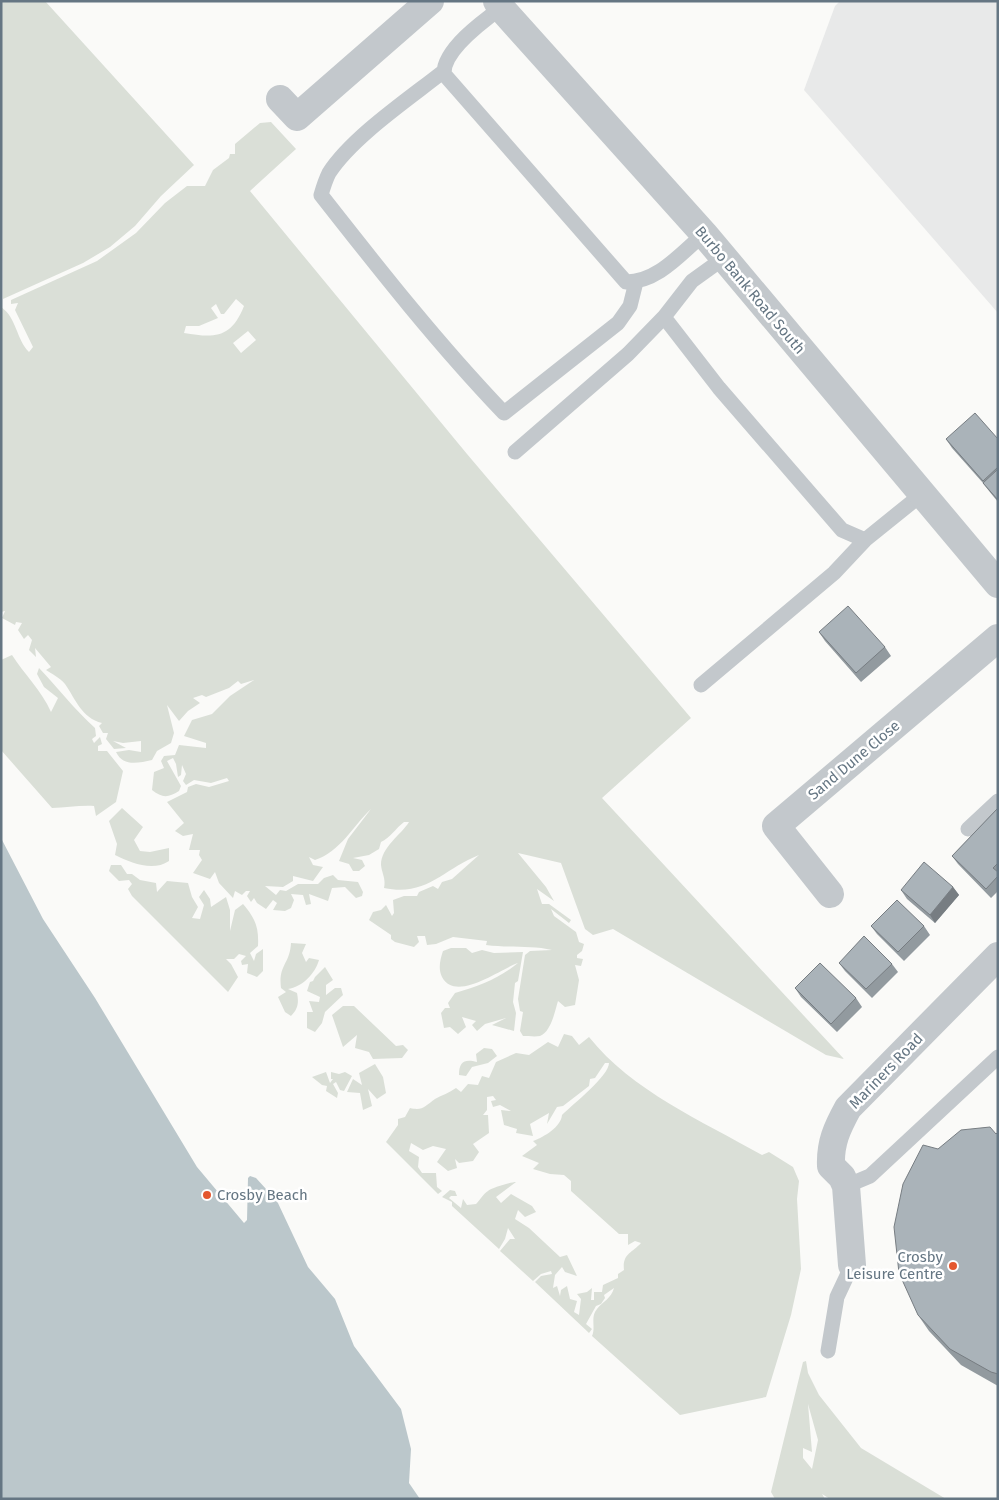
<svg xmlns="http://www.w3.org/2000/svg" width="999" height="1500" font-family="'Fira Sans',sans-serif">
<rect width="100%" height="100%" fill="#fafaf8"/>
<path fill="#e8e9e9" d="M840,1h158v312l-194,-223 31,-84z"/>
<path fill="#dadfd7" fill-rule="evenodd" d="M1,1h44l149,164 -33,31 -26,30 -25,21 -27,16 -80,36z
M271,122l25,27 -46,42 217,263 224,264 -89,80 242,261 -18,-4 -213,-126 -20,6 -8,-6 -24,-66 -43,-10 28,34 8,14 -17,-12 5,15h7l22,16 -2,3 -18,-14 3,7 22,16 3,10 5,2 -2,7 -5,4v3l6,1 -2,7 -6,-1 4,15 -4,25 -10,2 -7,-6c-3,10 -7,31 -18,35 -5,1 -12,0 -17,0l-3,-5 3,-19 -3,-1 -2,-12 7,-44 5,-4 22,-1c-21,-5 -44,-2 -66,-5l1,-4 -34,-4 -17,7 -9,1 -2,-9h-8l2,6 -5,5 -19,-5 -4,-3v-4l-22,-15 4,-8 8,-2 5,-5 6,11 2,-3 -1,-13 11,-4h13l2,-4 14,-6 5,3 4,-7 10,-3 27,-24c-36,14 -52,42 -95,33 2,-10 -2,-14 -3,-23 0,-18 20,-30 28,-43h-5c-8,6 -14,16 -23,20l-2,7 -10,6 -16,3 9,2 3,6 -6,5h-6l-4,-7 -10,-3 9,-22 23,-30c-18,17 -31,43 -56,51l-6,-3 4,8 10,2 -10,14 -20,-5v5l-10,6 -18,-1 11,9 4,-5 6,1 12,-7h20l6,-6 9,-3 5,5 20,2 5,10 -1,4 -6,2 -11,-11 -13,1 -4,13 -19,-7 2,10 -5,1 -3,-10 -12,-1 3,6 -3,8 -6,3 -12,-1 4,-7 -4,-3 -7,9 -9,-6 -3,-5 -3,4 -4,-6 3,-5h-4l-4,4 -7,-4 -2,7 -14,-15 -4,-11 -5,7 -17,-6 9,-13 -3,-5 1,-5h-11l4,-16 -10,2 -8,-5 9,-8 -17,-21 20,-10 1,-5 8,-3 13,3 20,-6 -2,-3 -16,5 -17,-3 -8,5 -3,-4 3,-7 -4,-9 -1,10 -3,2 -2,-13 -3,-6 -6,3 14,25 -2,5c-11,7 -17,7 -27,-1l2,-18 10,-4 -3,-7 3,-5 11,-1 4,-10 27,3v-5l-22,-7 8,-16 20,-6 18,-18 24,-16 -13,4 -3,-3 -9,7 -23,9 -4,-2 -9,3 7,5 -12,8 -9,10 -12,-16 7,28 -3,10 -14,8 -5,9c-14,3 -29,7 -36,-8l13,-2 12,2v-11l-18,2 -10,-2 13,7 -12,1 -8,-10 2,-6h-5l-4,-7 3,-3c-20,-5 -26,-23 -37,-39 -5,-6 -13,-10 -19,-14l5,-3 -16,-19 1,9 -7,-7 3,-10 -4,-5 -4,4 -6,-9 4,-7 -6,-1 -1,3 -13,-7 3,-7 -4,1v-305c16,11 15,32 28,45l4,-5 -18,-37 3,-7 -7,1v-4l86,-39 39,-28 29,-30 22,-17h18l8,-16 16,-12 1,-4h5v-10l25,-21zM236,299l8,7c-13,33 -30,32 -60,27l2,-7h13l19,-8 -7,-10 5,-4 5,10h3zM248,331l8,9 -15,13 -8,-10z
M12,655c12,19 30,36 39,57l7,-14 -14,-11 -7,-13 2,-6c19,20 36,42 56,60l1,8 -4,3 2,4 6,-6 2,7 -4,2v5h9l16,20 -7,31 -20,14 -2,-10c-14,-1 -28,2 -42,2l-51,-58v-90z
M122,808l21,19 -9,13 6,11 10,1 19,-4v13c-16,11 -38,2 -54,-6l2,-11 -8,-23z
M111,865h10l6,9h5l8,6 16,3 1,9 10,-11 21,2 4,14 6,10 -6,11 8,1 4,-14 -5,-8 5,-7 6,9 1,8 15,-10 4,13v21l5,-21 8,-6c12,14 16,23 15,42l-8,7 4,8 2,-7 7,-5v22l-6,6 -10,-4 1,-9 -6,1 -1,-4 5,-5 -7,-2 -5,5h-8l5,5 7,13 -10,15 -96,-96 -4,-7 4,-5 -3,-4 -10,1 -10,-10z
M291,943l15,1 -4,9 4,9 3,-4 10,2c-4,14 -17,27 -31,29l9,4c2,10 1,16 -6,23l-6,-4 -7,-15 8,-5 -5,-4c-3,-23 9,-24 10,-45z
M451,948h15l6,5 10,-3 12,3 29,-1 -5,29 -3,2 -2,19 3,11 -2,18 -22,-6 14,-7 -21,6 -8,7 -5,-6 4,-4 -14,-4 4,10 -8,7 -8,-7 -6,1 -3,-15 4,-5h5l-2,-5 7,-10c23,-6 45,-15 63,-30 -18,6 -62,40 -76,14 -4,-8 -2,-17 1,-26z
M325,967l8,13 -7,5v10l9,-7h6l2,7 -18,17 -3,11 -7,9 -8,-4v-16h6l-4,-11 10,1 1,-5 -13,-6 3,-9 3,-1 2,-4z
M343,1006h11l42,40 7,-1 5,5 -6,8 -29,1 -4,-7 -14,-4 2,-13 -14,12 -11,-32z
M564,1034l8,2 7,9 10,-8c43,54 113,84 173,118l7,-3 24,15 6,14 -2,18 4,70 -10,46 -25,82 -86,18 -88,-79c4,-9 -2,-19 5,-27 6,-8 14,-10 17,-21l-10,7 1,3 -4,6 -5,2 -10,18 6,5 -3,4 -54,-51 6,-6 11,-2 -1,-3 -10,3 -8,7 -33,-30 10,-12h5l-7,-11 -3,11 -6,10 -47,-43v-4l-10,-5 8,-7 5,1 2,5h-6l-2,2 12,10 2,-9 4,6 9,-1c4,-4 7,-10 12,-13 3,-3 23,-9 28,-9l-20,15 5,6 10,-9 21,12 4,6 -11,5 -7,-7 -3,9 14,9 31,29 7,-2 10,21 -12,-4 -3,-5 -7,8 -2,13 4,-2 3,10 1,-6 6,-4 3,13 7,2 -3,11 5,3 2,-16 -4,-5 10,-2 5,-4 -1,12h3v-8h8l1,-7 15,-7v-4l6,-4c-2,-16 8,-17 17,-27l-6,-2 -7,4v-11h-9l-48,-43v-10l-7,-6 -14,-1 -17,-5 6,-6 -17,-7 15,-11 -4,-4c11,-4 28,-14 29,-26 11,-11 47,-39 47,-52h-4l-10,15 -5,1 -1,7 -26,20 -6,1 -10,17 2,-11 -19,11 3,12 -17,-3 1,-4 -13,-4 -3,-15 10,1 -11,-6 -7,2 -2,-6 5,-1 -3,-4 -6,1v13l-4,5h5l1,18 -16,11 6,8 -6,9 -14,2 -4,-4 2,9 -9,3 -11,-9 9,-13 -13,-3 -10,4 -12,-7 -2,8 10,6 -1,10 4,6h14l1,14 5,4 -4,3 -52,-52 12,-17v-6l7,-2 5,-9c13,3 15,-2 25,-9 7,-4 14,-6 21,-11l5,4 7,-8 10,1 4,-9 7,2 7,-16 20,-9 13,2 19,-13 10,5z
M484,1048l8,1 5,7 -9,7 -16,4 -6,9 -7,-1c0,-14 6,-16 18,-13l-1,-8z
M375,1064l8,13 3,16 -9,6 -9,-10 4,17 -9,4 -3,-17 -13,-1 6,-13 9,6 -3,-12z
M326,1072l4,11 3,-4h-2v-7l8,2 6,-2 7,4 -8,15 -4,-1 -4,-8 -3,2 5,9 -1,5 -11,-7 1,-5 -5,-1 -10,-8z
M806,1361l2,12 11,22 42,53 85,51h-116l-8,-5 3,5h-50l-4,-7 32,-130zM808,1404l10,36 -6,29 -9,-11v-10l9,4z"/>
<path fill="#bbc7cb" d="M1,838l42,81 52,79 102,169 47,56 3,-3 1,-42 2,-2 6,2 21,23 31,66 27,32 19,47 47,63 10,40 -2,34 11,16h-419z"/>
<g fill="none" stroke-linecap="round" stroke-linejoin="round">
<path stroke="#c3c8cc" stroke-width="15" d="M501,8c-18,13 -58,42 -57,66l182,208c32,0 55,-29 78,-48
M444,71c-34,27 -92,66 -115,102 -3,6 -6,15 -8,22 58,74 117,149 183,218l114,-90 12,-17 6,-24
M724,258l-32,23 -28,36 55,71 123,142 23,10 57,-46
M515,452l113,-98 36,-37
M701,685l133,-112 31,-33
M968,829l30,-28
M846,1186l24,-10 128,-119
M828,1351l9,-54 15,-32"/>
<path stroke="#c3c8cc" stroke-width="28" d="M497,1l4,7 203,226 294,350
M280,99l17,18 133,-116
M830,894l-54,-68 222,-188
M852,1265l-6,-79 -4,-9 -11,-11c-1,-23 6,-38 17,-58l150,-152"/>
</g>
<path fill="#929a9f" d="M946,439h52v63l-9,-11 -6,-8 -31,-35z
M819,632l66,15 6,9 -30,26 -36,-41z
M998,808v83l-7,7 -33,-34 -6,-8z
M953,887l6,8 -24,28 -28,-24 -6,-9z
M871,926h53l6,9 -26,26 -27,-27z
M839,963l53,1 6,8 -26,26 -27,-27z
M795,988l61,10 6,9 -25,25 -36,-35z
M998,1132v254l-37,-21 -32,-34 -11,-16 20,-166 58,-15z"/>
<path fill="#777d82" d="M953,887l6,8 -24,28 -5,-8z"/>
<path fill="#aab3b9" stroke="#777d82" d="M975,413l23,26v28l-15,14 -37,-42z
M998,469v31l-15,-17z
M848,606l37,41 -29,26 -37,-41z
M998,808v55l-5,5 5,4v4l-12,13 -34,-33z
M924,862l29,25 -23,28 -29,-25z
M897,900l27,26 -26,26 -27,-26z
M864,936l28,28 -26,25 -27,-26z
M820,963l36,35 -25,26 -36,-36z
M990,1127l6,7 2,-2v242l-7,-2 -41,-23 -32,-34 -19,-42 -5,-46 9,-43 20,-39 15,4 23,-19z"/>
<g fill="#e4572e" stroke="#fff" stroke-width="2">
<circle cx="207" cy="1195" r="5"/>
<circle cx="953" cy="1266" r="5"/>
</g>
<g text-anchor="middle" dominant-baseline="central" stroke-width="5" stroke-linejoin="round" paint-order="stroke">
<g font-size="15" fill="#657683" stroke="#fff">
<text transform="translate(750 290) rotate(50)">Burbo Bank Road South</text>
<text transform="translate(854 760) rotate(-40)">Sand Dune Close</text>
<text transform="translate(886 1071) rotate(-46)">Mariners Road</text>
</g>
<g font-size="15" fill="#657683" stroke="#fff" text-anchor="start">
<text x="217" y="1195">Crosby Beach</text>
<text x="943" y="1257" text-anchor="end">Crosby<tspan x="943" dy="17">Leisure Centre</tspan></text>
</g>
</g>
<rect width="999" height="1500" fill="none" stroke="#657683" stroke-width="5"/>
</svg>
